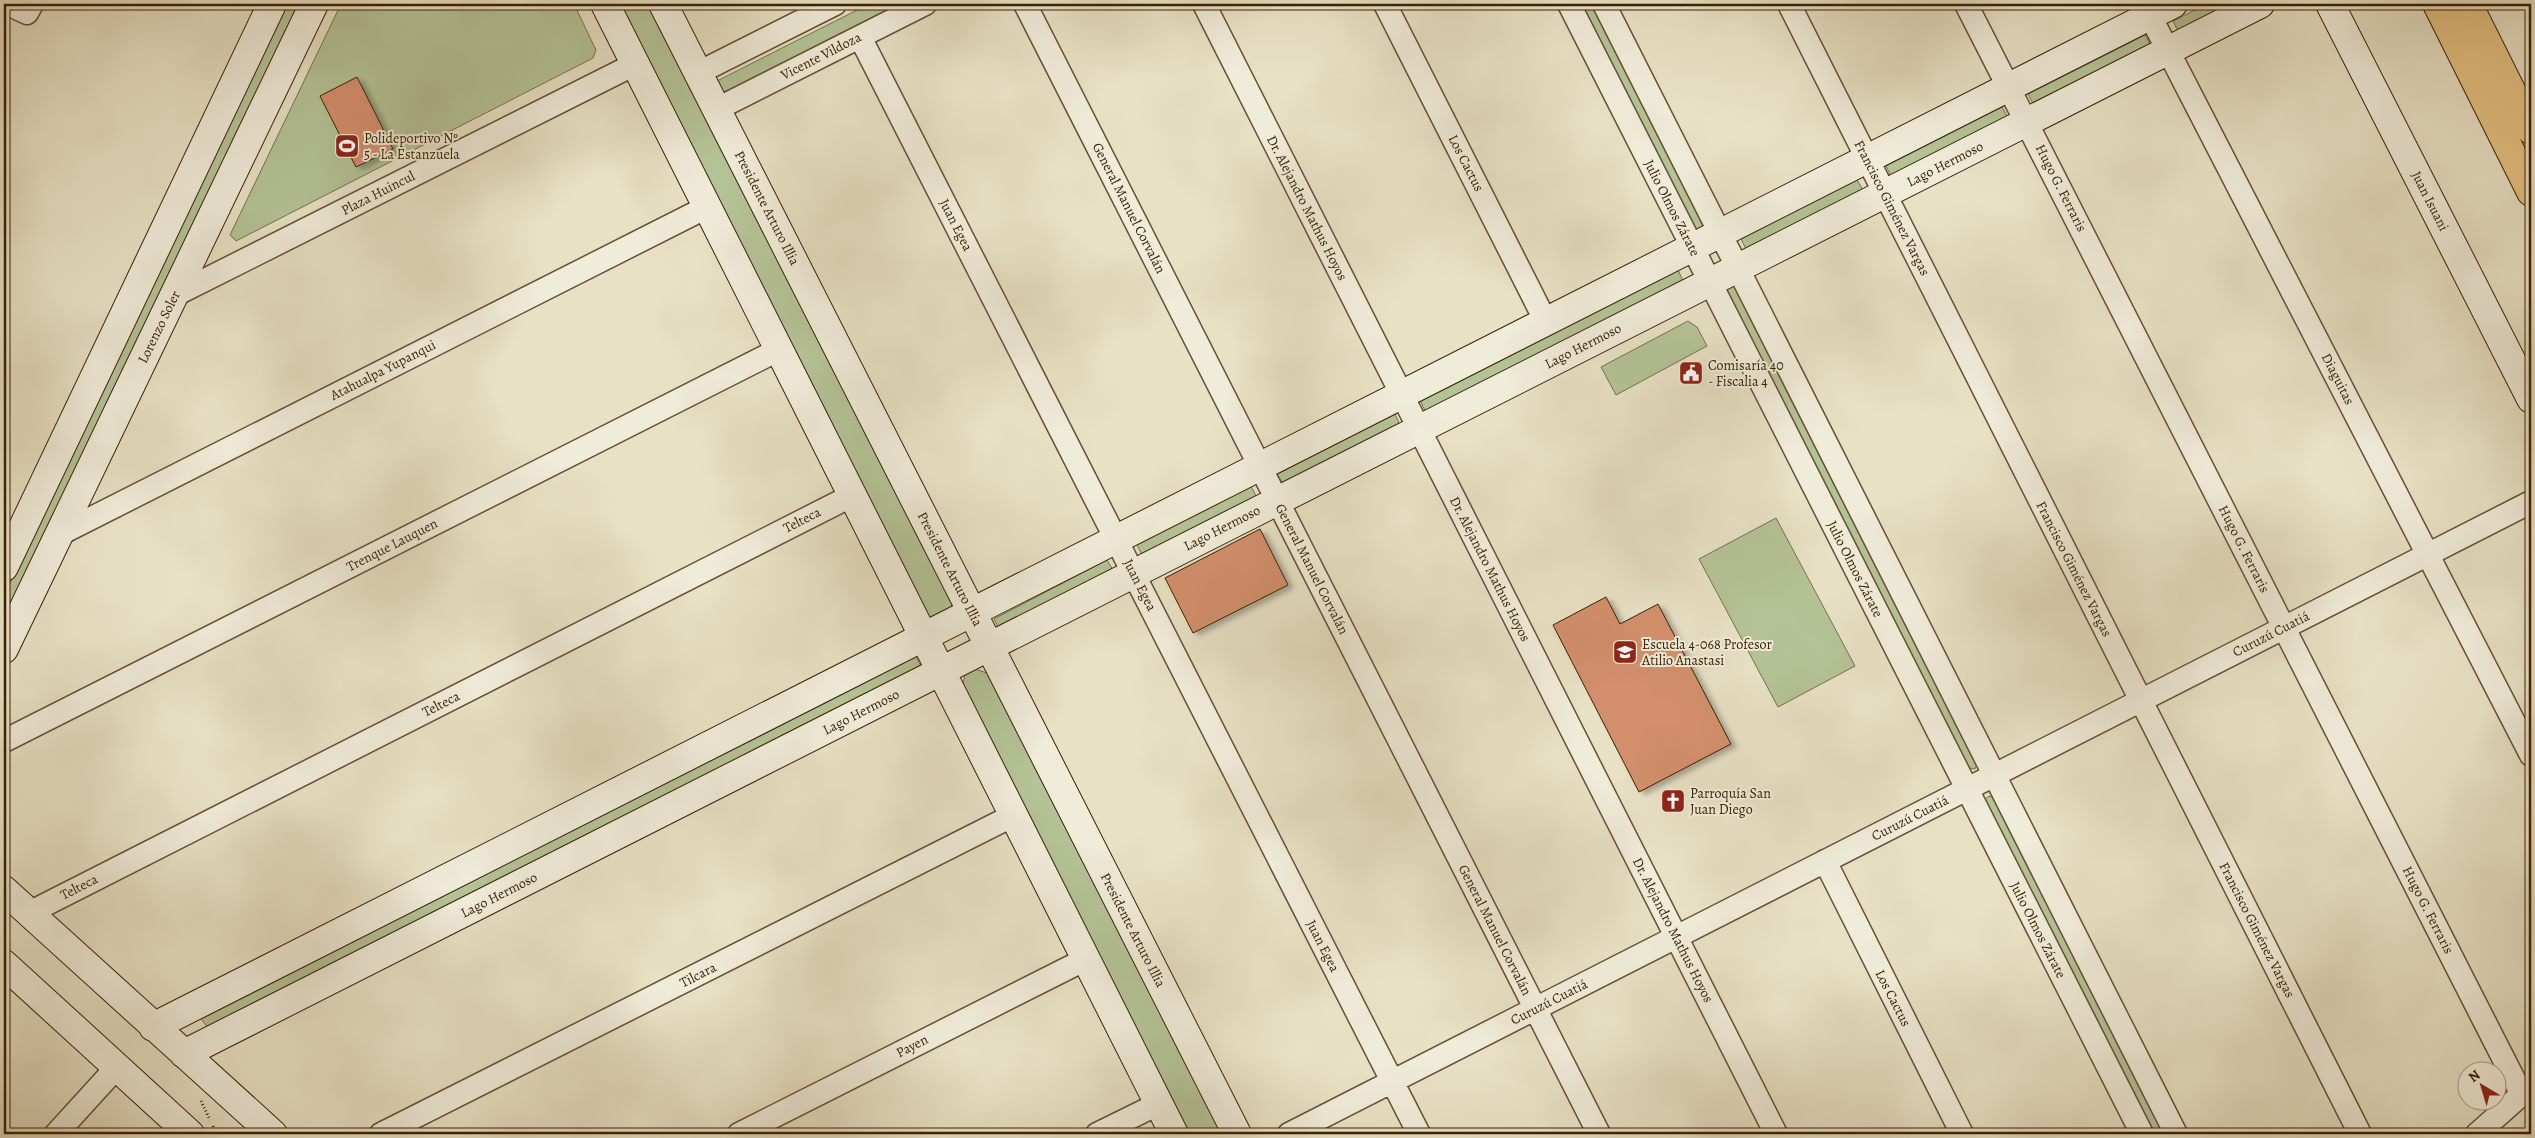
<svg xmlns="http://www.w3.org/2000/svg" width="2535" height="1138" font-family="Alegreya,serif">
<defs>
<filter id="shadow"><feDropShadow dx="5.5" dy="3" stdDeviation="2.5" flood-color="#0004"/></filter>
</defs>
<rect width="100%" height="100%" fill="#e8e1c6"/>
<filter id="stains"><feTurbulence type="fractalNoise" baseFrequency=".004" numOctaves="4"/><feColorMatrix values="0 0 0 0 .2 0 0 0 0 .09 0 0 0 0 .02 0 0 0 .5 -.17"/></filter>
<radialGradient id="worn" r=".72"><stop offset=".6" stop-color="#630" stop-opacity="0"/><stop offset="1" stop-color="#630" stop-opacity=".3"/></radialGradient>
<path fill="#b4c397" stroke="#77724c" d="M287,4h15l-298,620v-28z
M341,4h233l22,46 -3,8 -357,183 -6,-6z
M616,4h36l300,599 -1,6 -19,10 -3,-1z
M869,4h29l-177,90 -6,-12z
M1579,4h13l112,224 -6,3 -4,-2z
M2207,4h26l-55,27 -5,-10z
M2145,35l6,11 -118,58 -5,-10z
M2002,107l6,11 -117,58 -5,-10z
M1857,180l6,10 -117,59 -5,-10z
M1678,270l5,11 -258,130 -5,-11z
M1730,284l6,4 241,476 -2,5 -6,-1 -241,-470 -2,-10z
M1688,321l9,6 10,19 -91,49 -15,-28z
M1395,414l4,9 -117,59 -5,-8z
M1251,486l5,10 -114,59 -5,-10z
M1776,518l79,148 -77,41 -79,-148z
M1107,560l6,10 -114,59 -5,-10z
M916,657l5,9 -712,363 -8,-10z
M975,669l12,4 237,461h-34l-228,-446 3,-14z
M1989,796l6,2 170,336h-14l-167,-334z"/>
<path fill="#d38f6d" stroke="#3a2101" filter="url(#shadow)" d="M357,77l36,72 -37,18 -36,-71z
M1260,529l28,56 -95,48 -28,-55z
M1606,597l14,27 38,-20 73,140 -92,48 -86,-167z"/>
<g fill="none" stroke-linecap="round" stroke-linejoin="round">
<defs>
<path id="street" d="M8,4l19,9 5,-9
M1025,4l574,1130
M1204,4l572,1130
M1385,4l161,318
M1569,4l573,1130
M1604,4l572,1130
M1789,4l571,1130
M1966,4l556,1091
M2144,4l387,751
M860,37l559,1097
M698,73l137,-69
M717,109l208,-105
M175,295l460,-231
M60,534l647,-327
M4,741l776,-392
M1825,861l137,273
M29,913l824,-418
M56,1134l61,-67
M381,1134l633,-319
M739,1134l347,-175
M1097,1134l61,-30
M1289,1134l1242,-632
M2477,1134l54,-48"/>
<path id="secondary" d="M605,4l569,1130
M663,4l574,1130
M2330,4l201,395
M4,567l268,-563
M4,649l310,-645
M4,890l269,244
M4,964l186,170
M153,1027l2020,-1023
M184,1054l2076,-1050"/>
<path id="highway" d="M2437,4l94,188
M2468,4l63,126"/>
</defs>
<use href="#street" stroke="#665132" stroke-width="25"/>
<use href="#secondary" stroke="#3a2101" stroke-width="30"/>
<use href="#highway" stroke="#3a2101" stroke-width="30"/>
<path stroke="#3a2101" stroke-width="3" stroke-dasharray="1 2.5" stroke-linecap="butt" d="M201,1101l9,19
M213,1126l3,8"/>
<use href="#street" stroke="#f0ecda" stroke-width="22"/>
<use href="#secondary" stroke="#f0ecda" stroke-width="28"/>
<use href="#highway" stroke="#e4c083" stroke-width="28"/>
</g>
<defs>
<symbol id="stadium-square" viewBox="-11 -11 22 22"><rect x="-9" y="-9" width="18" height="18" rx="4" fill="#8f2418" stroke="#f0ecda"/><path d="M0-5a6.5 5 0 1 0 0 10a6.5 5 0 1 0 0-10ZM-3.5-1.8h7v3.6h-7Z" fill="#fff"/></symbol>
<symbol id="civic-square" viewBox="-11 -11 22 22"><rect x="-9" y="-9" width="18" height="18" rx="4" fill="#8f2418" stroke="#f0ecda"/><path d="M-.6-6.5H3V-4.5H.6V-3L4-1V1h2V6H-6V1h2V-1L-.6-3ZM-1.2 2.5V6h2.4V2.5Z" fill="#fff"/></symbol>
<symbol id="school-square" viewBox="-11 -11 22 22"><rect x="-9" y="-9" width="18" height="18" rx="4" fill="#8f2418" stroke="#f0ecda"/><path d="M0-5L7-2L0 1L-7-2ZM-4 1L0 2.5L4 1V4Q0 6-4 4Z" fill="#fff"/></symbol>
<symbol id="church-square" viewBox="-11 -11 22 22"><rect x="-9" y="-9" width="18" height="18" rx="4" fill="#8f2418" stroke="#f0ecda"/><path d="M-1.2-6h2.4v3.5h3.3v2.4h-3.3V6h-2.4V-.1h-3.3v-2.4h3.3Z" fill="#fff"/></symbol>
</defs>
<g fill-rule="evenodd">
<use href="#stadium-square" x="333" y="132" width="28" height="28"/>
<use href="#civic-square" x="1677" y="359" width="28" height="28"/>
<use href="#school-square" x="1611" y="638" width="28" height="28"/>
<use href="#church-square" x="1659" y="787" width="28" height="28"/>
</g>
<g text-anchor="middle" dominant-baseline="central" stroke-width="4" stroke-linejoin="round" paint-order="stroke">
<g font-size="14" fill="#3a2101" stroke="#f0ecda">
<text transform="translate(821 56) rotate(-27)">Vicente Vildoza</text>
<text transform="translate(1466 163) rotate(63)">Los Cactus</text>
<text transform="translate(1945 164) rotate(-27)">Lago Hermoso</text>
<text transform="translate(2061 188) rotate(63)">Hugo G. Ferraris</text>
<text transform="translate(378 193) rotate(-27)">Plaza Huincul</text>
<text transform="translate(2430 201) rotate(63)">Juan Isuani</text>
<text transform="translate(767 208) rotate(63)">Presidente Arturo Illia</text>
<text transform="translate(1129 208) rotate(63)">General Manuel Corvalán</text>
<text transform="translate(1307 208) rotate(63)">Dr. Alejandro Mathus Hoyos</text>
<text transform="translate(1672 208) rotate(63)">Julio Olmos Zárate</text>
<text transform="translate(1892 208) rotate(63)">Francisco Giménez Vargas</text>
<text transform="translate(956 225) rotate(63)">Juan Egea</text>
<text transform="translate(159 327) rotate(-64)">Lorenzo Soler</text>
<text transform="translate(1583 346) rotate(-27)">Lago Hermoso</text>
<text transform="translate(383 370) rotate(-27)">Atahualpa Yupanqui</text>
<text transform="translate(2338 379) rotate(63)">Diaguitas</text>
<text transform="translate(802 520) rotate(-27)">Telteca</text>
<text transform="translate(1222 528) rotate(-27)">Lago Hermoso</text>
<text transform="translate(392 545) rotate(-27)">Trenque Lauquen</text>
<text transform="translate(2244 549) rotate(63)">Hugo G. Ferraris</text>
<text transform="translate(950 569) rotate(63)">Presidente Arturo Illia</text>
<text transform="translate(1312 569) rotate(63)">General Manuel Corvalán</text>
<text transform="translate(1490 569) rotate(63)">Dr. Alejandro Mathus Hoyos</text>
<text transform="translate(1855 569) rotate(63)">Julio Olmos Zárate</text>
<text transform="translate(2074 569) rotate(63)">Francisco Giménez Vargas</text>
<text transform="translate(1140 585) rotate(63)">Juan Egea</text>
<text transform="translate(2271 634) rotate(-27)">Curuzú Cuatiá</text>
<text transform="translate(441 704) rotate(-27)">Telteca</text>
<text transform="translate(861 712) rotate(-27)">Lago Hermoso</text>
<text transform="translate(1910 818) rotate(-27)">Curuzú Cuatiá</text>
<text transform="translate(79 887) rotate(-27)">Telteca</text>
<text transform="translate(499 895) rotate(-27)">Lago Hermoso</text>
<text transform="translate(2428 910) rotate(63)">Hugo G. Ferraris</text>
<text transform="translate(1133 930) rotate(63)">Presidente Arturo Illia</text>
<text transform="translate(1495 930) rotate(63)">General Manuel Corvalán</text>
<text transform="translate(1673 930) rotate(63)">Dr. Alejandro Mathus Hoyos</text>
<text transform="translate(2038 930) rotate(63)">Julio Olmos Zárate</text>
<text transform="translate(2257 930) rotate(63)">Francisco Giménez Vargas</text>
<text transform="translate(1323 946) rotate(63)">Juan Egea</text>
<text transform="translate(698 975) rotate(-27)">Tilcara</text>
<text transform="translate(1893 998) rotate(63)">Los Cactus</text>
<text transform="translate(1549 1002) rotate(-27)">Curuzú Cuatiá</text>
<text transform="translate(912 1046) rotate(-27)">Payen</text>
</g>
<g font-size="14" fill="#3a2101" stroke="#f0ecda" text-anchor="start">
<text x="364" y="138">Polideportivo Nº<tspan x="364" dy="16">5 - La Estanzuela</tspan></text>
<text x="1708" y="365">Comisaría 40<tspan x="1708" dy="16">- Fiscalia 4</tspan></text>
<text x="1642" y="644">Escuela 4-068 Profesor<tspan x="1642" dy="16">Atilio Anastasi</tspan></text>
<text x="1690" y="793">Parroquía San<tspan x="1690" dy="16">Juan Diego</tspan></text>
</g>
</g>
<rect width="2535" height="1138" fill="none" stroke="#e8e1c6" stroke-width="20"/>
<rect x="5" y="5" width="2525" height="1128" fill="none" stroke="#3a2101" stroke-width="2.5"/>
<rect x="10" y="10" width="2515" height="1118" fill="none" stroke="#3a2101"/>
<g transform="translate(2482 1086) rotate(322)"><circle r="24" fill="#f0ecda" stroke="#a79b83"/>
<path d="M0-4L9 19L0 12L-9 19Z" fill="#8f2418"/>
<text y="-8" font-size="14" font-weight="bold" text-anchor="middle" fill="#3a2101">N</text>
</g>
<rect width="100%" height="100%" filter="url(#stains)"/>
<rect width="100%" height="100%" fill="url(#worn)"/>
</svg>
